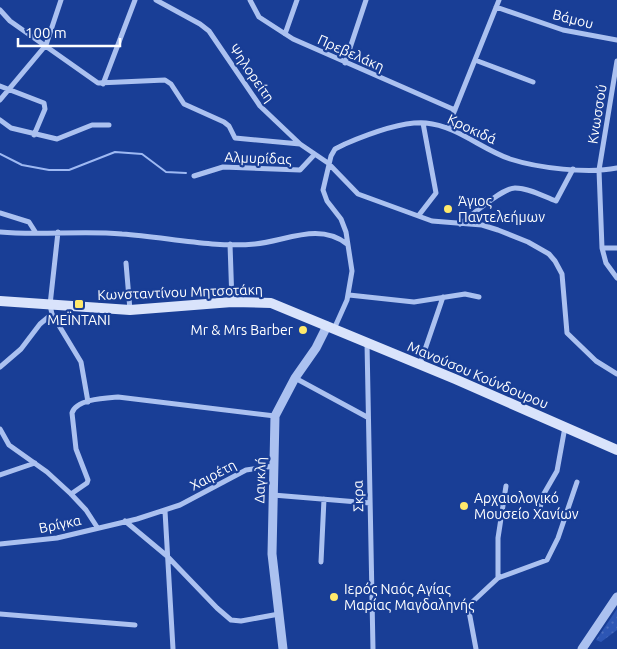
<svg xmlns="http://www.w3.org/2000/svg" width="617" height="649" font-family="Ubuntu,sans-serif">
<defs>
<pattern id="park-dots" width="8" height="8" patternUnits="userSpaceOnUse" patternTransform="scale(1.25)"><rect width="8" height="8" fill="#2d56b4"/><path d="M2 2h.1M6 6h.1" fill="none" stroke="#4c6fbf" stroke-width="1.8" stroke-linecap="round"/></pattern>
</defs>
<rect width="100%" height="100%" fill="#193e96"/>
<path fill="url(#park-dots)" d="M617,609v21l-16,12 -5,-2z"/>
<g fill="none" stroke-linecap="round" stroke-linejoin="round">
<path stroke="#9eb9f3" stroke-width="2" d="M0,154l22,11 27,5h20l46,-18 27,2 24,18 20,1"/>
<path stroke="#abc1f0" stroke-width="5" d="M156,0l44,24 9,7 51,75 40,38 28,19 30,31 74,27 50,4 16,5 30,12 21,12 6,7 7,13 5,59 29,28 21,13
M250,0l9,17 34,22 162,71
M496,7l67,23 54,10
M0,10l10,11 88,62 67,-3 6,4 13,20 40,18 5,4 6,12 65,6
M285,34l12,-34
M475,60l58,22
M617,61l-18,109 3,78 4,15 11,15
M345,63l21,-63
M103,84l32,-84
M0,86l44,17 1,6 -11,26
M0,100l46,-55 15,-45
M0,120l11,8 46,11 35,-14h17
M448,127l51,-127
M194,176l29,-9 77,3 14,-15
M0,213l29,9 7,11
M419,215l17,-22 -13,-70
M460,224c12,-9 42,-36 55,-36 14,0 28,8 41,13l17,-32
M0,232c40,4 81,-2 122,2 44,3 90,14 133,10 31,-3 64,-22 92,0
M58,232l-8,73 2,9 29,48 7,40
M230,244l2,58
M602,248h15
M126,263l4,47
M349,295l65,7 51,-8 14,3
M334,329l13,-29 5,-29 -6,-39 -5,-13 -14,-18 -4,-11 8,-34 4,-7 10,-5c21,-9 58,-23 81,-21 31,3 55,26 84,36 28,9 78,15 107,9
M367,343l6,306
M420,364l23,-67
M0,367l21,-18 19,-25 12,-10
M295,378l72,39
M0,429l9,16 38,27 24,22 15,16 11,17
M0,475l35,-12
M71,494l16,-11 1,-3 -12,-31 -4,-36c4,-14 34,-15 46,-16l157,19
M273,495l97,8
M165,511l8,138
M539,515l3,-18 15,-26 8,-44
M125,521l42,35 50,52 14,12 10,1 38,-7
M0,544l57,-6 80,-19 43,-14 66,-35 28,-4
M321,562l3,-63
M498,578v-40l8,-52
M0,614l135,11
M476,649l-8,-43 30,-28 49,-18 11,-22 19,-56"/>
<path stroke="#abc1f0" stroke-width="9" d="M283,649l-11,-95 3,-138 20,-38 21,-30 11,-22
M582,649l35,-52"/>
<path stroke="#d9e3fb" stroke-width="10" d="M0,301l130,9 102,-8 39,1 184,76 162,71"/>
</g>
<g fill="#ffe96b" stroke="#193e96" stroke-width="2">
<circle cx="448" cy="209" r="5"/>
<rect x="74" y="299" width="10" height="10" rx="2.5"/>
<circle cx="303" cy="330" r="5"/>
<circle cx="464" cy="506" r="5"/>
<circle cx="334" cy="597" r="5"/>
</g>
<g text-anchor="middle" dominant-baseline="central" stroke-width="4.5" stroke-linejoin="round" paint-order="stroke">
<g font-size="14" fill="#fff" stroke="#193e96">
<text transform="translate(573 19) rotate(14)">Βάμου</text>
<text transform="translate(351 53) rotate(24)">Πρεβελάκη</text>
<text transform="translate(252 73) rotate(55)">Ψηλορείτη</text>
<text transform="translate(597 114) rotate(-81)">Κνωσσού</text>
<text transform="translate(472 129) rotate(25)">Κροκιδά</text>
<text transform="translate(258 158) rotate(2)">Αλμυρίδας</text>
<text transform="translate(180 292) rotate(-2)">Κωνσταντίνου Μητσοτάκη</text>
<text transform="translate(478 375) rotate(23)">Μανούσου Κούνδουρου</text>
<text transform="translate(213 475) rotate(-28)">Χαιρέτη</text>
<text transform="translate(260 480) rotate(-88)">Δαγκλή</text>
<text transform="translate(358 496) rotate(-91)">Σκρα</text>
<text transform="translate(60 524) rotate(-12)">Βρίγκα</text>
</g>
<g font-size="14" fill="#fff" stroke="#193e96" text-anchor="start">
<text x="458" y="201">Άγιος<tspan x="458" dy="16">Παντελεήμων</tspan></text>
<text x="79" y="320" text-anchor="middle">ΜΕΪΝΤΑΝΙ</text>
<text x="293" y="330" text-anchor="end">Mr &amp; Mrs Barber</text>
<text x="474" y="498">Αρχαιολογικό<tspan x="474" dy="16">Μουσείο Χανίων</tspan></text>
<text x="344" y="589">Ιερός Ναός Αγίας<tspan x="344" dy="16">Μαρίας Μαγδαληνής</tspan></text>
</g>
</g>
<path d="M18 38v8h102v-8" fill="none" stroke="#ffffff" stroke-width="2.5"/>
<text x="25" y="38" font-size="15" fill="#ffffff" stroke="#193e96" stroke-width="4" paint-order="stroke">100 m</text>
</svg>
